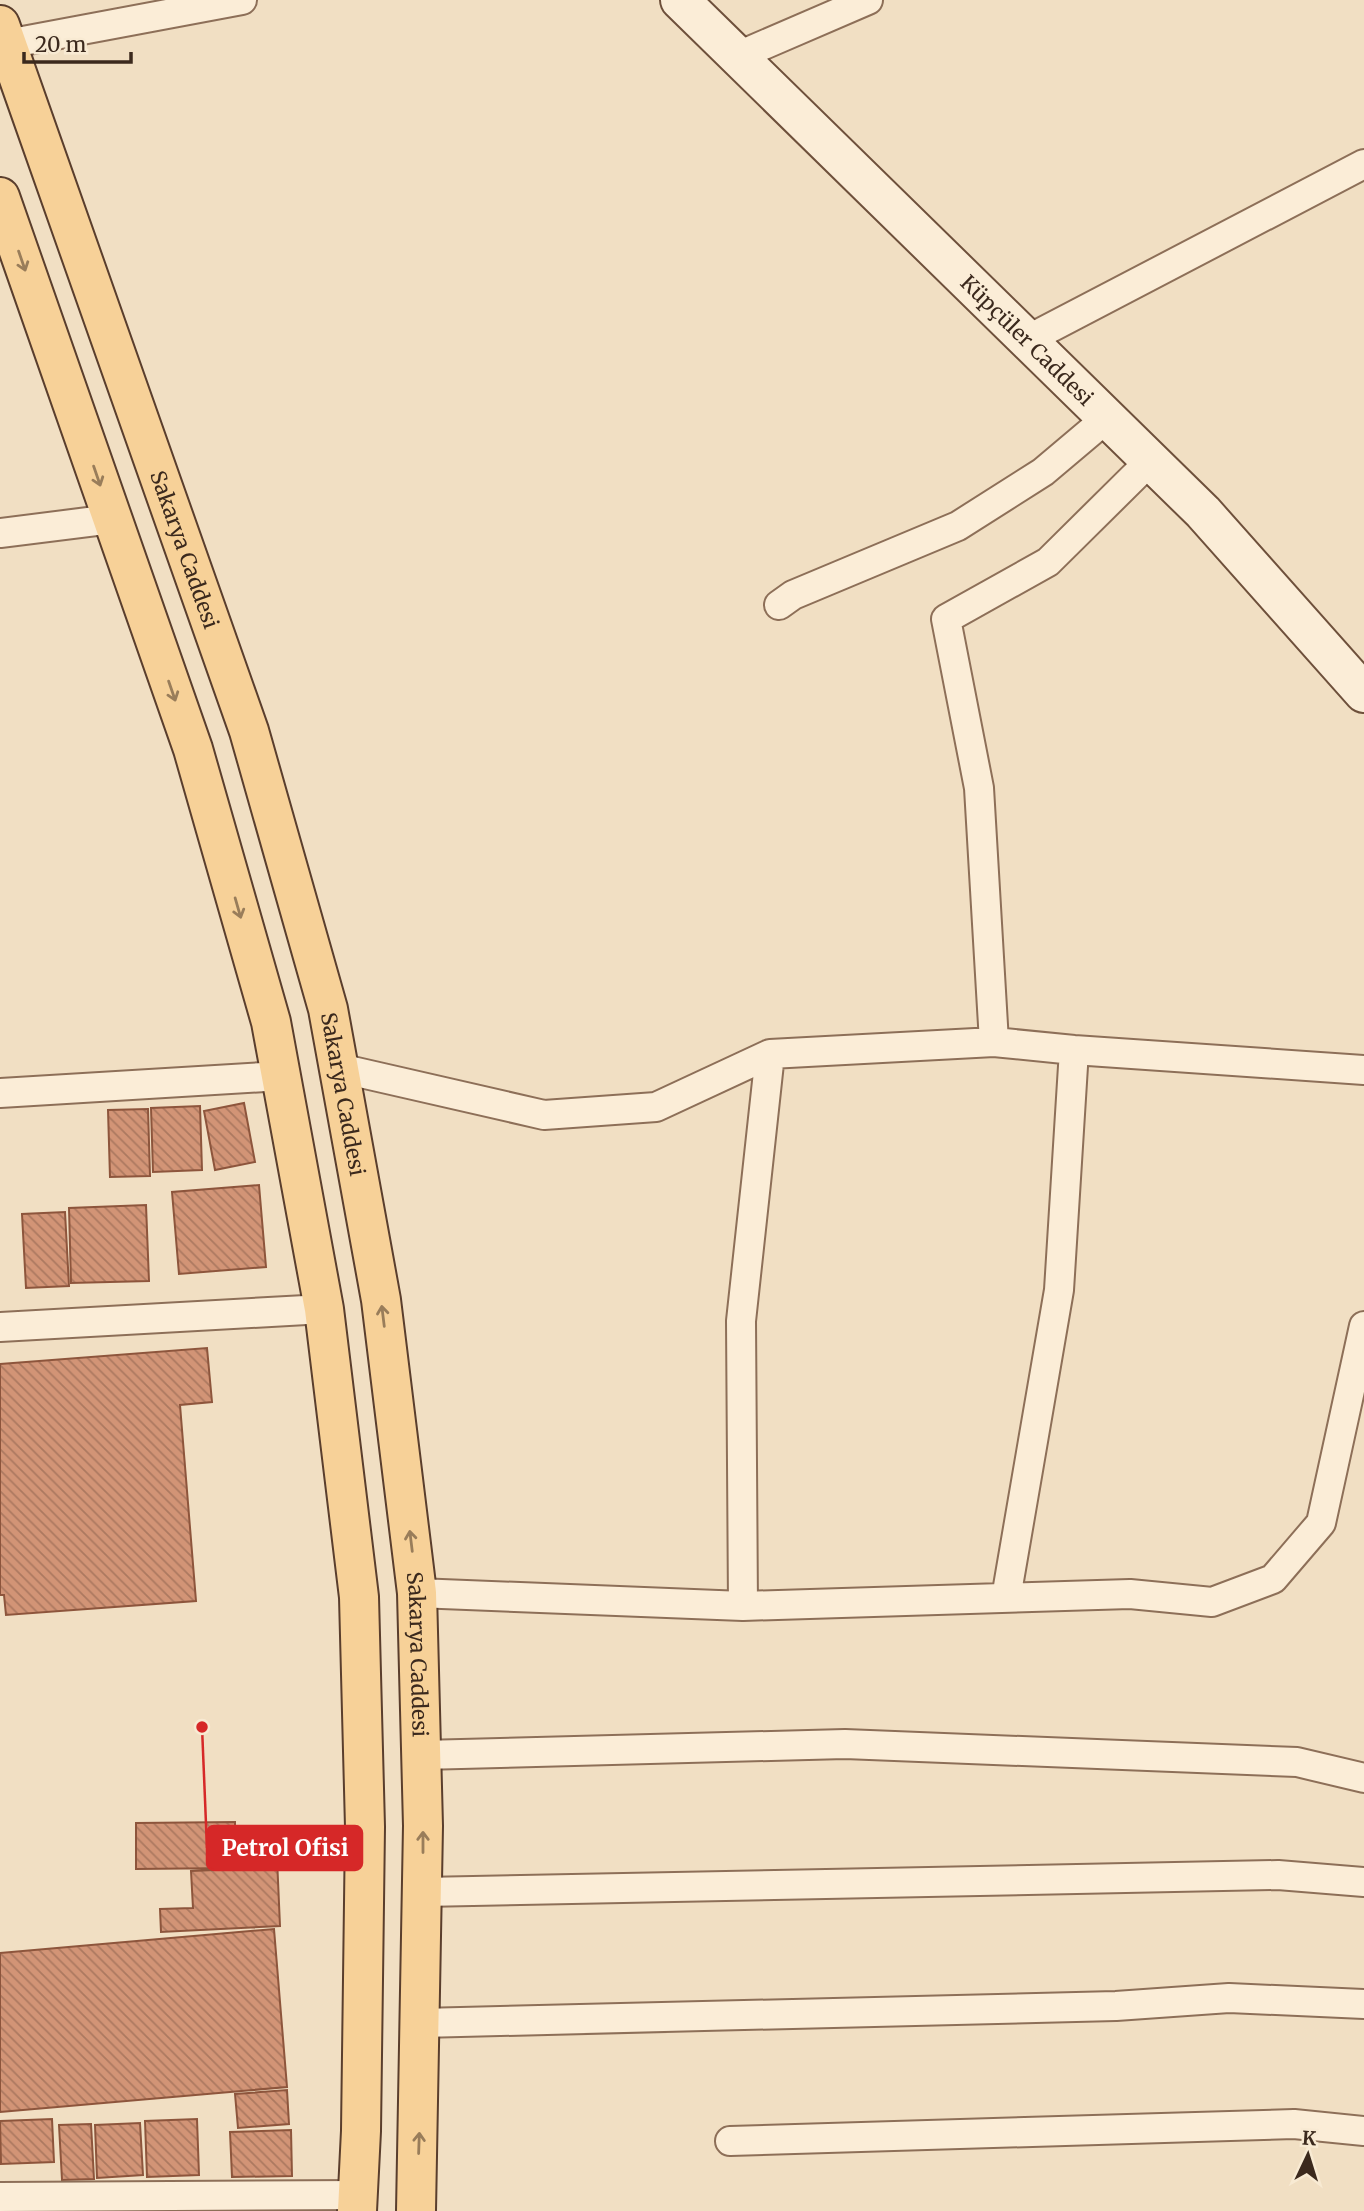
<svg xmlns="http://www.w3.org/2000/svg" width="1364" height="2211" font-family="Merriweather,serif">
<defs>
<pattern id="building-back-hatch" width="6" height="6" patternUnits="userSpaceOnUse" patternTransform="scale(1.75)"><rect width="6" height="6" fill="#d29476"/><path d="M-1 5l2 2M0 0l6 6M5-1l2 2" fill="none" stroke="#ac7960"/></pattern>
</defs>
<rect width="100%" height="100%" fill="#f1dfc3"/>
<path fill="url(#building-back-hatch)" stroke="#8d553c" stroke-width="2" d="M244,1103l11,59 -40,8 -11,-59z
M200,1106l2,64 -49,2 -2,-64z
M148,1109l2,67 -40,1 -2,-67z
M259,1185l7,82 -87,7 -7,-82z
M146,1205l3,76 -78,2 -2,-75z
M65,1212l4,74 -43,2 -4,-74z
M207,1348l5,54 -32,3 16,196 -190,14 -2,-20h-4v-231z
M235,1822v46l-99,1v-46z
M276,1835l4,91 -119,6 -1,-23 33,-1 -2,-37 47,-2 -1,-32z
M274,1929l13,158 -287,25v-159z
M287,2090l2,34 -51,4 -3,-34z
M52,2119l2,43 -53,2 -1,-43z
M197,2119l2,56 -52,2 -2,-56z
M140,2123l3,52 -46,3 -2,-53z
M91,2124l3,55 -32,1 -3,-55z
M291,2130l1,46 -60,1 -2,-45z"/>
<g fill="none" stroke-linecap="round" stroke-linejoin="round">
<defs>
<path id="street" d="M7,44l235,-44
M738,56l130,-56
M1027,340l337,-176
M0,533l112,-14
M779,605l14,-10 165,-69 85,-54 64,-54
M994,1042l-15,-254 -33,-169 102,-57 102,-101
M339,1068l205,47 112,-8 114,-53 224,-12 80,8 290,20
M0,1093l281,-17
M0,1327l324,-18
M417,1593l326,13 387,-12 82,8 61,-23 48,-56 43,-197
M1006,1598l53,-308 15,-240
M743,1606l-2,-285 29,-267
M422,1755l423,-11 452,18 67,16
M423,1892l855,-17 86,7
M421,2023l695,-17 113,-8 135,6
M730,2141l564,-17 70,7
M0,2197l358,-2"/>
<g id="secondary">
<path id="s1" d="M680,0l523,512 161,181"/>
</g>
<g id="primary">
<path id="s2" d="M0,25l249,706 79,278 53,291 36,293 6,233 -7,385"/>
<path d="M0,197l193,552 78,273 53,287 35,288 6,230 -4,304 -4,80"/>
</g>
</defs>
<use href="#street" stroke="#8d6f58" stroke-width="32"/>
<use href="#secondary" stroke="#6e503b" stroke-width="42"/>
<use href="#primary" stroke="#5a3e2d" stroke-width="42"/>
<use href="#street" stroke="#fbedd7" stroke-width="28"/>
<use href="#secondary" stroke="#fbedd7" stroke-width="38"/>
<use href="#primary" stroke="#f7d198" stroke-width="38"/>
</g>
<defs><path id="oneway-shaft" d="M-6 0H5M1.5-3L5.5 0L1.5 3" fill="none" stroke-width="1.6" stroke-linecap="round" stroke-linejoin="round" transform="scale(1.75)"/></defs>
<g stroke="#997d5a">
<use href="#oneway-shaft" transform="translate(22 261) rotate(71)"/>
<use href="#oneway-shaft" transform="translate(97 476) rotate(71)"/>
<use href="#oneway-shaft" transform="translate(172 691) rotate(71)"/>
<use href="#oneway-shaft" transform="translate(238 908) rotate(74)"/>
<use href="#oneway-shaft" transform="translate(383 1316) rotate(-97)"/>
<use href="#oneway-shaft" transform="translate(411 1541) rotate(-97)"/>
<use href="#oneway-shaft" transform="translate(423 1842) rotate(-90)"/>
<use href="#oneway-shaft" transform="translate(419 2143) rotate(-88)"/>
</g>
<g text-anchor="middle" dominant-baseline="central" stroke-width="6" stroke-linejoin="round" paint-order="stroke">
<g font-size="21" fill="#3b291d" stroke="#f8ead3">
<text stroke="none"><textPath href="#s1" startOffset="486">Küpçüler Caddesi</textPath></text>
<text stroke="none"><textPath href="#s2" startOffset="556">Sakarya Caddesi</textPath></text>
<text stroke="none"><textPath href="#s2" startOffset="1124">Sakarya Caddesi</textPath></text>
<text stroke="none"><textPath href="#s2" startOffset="1690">Sakarya Caddesi</textPath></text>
</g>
</g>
<path fill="none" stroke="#d62828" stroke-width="2.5" d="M202 1727L207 1848"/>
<circle fill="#d62828" stroke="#f8ead3" stroke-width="2.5" cx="202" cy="1727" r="7"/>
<rect fill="#d62828" stroke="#d62828" stroke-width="2.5" x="207" y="1826" width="155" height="44" rx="7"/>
<g font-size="23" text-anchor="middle" font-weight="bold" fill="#fff">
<text x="285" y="1856">Petrol Ofisi</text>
</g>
<g transform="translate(1308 2155) rotate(4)" stroke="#f8ead3" stroke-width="5" paint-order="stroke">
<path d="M0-5L12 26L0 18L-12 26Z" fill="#3b291d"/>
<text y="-10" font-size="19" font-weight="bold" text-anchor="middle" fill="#3b291d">K</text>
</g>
<path d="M24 52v10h107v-10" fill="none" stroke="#3b291d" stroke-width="3.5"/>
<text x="35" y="52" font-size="21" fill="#3b291d" stroke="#f8ead3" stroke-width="5" paint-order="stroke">20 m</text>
</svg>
